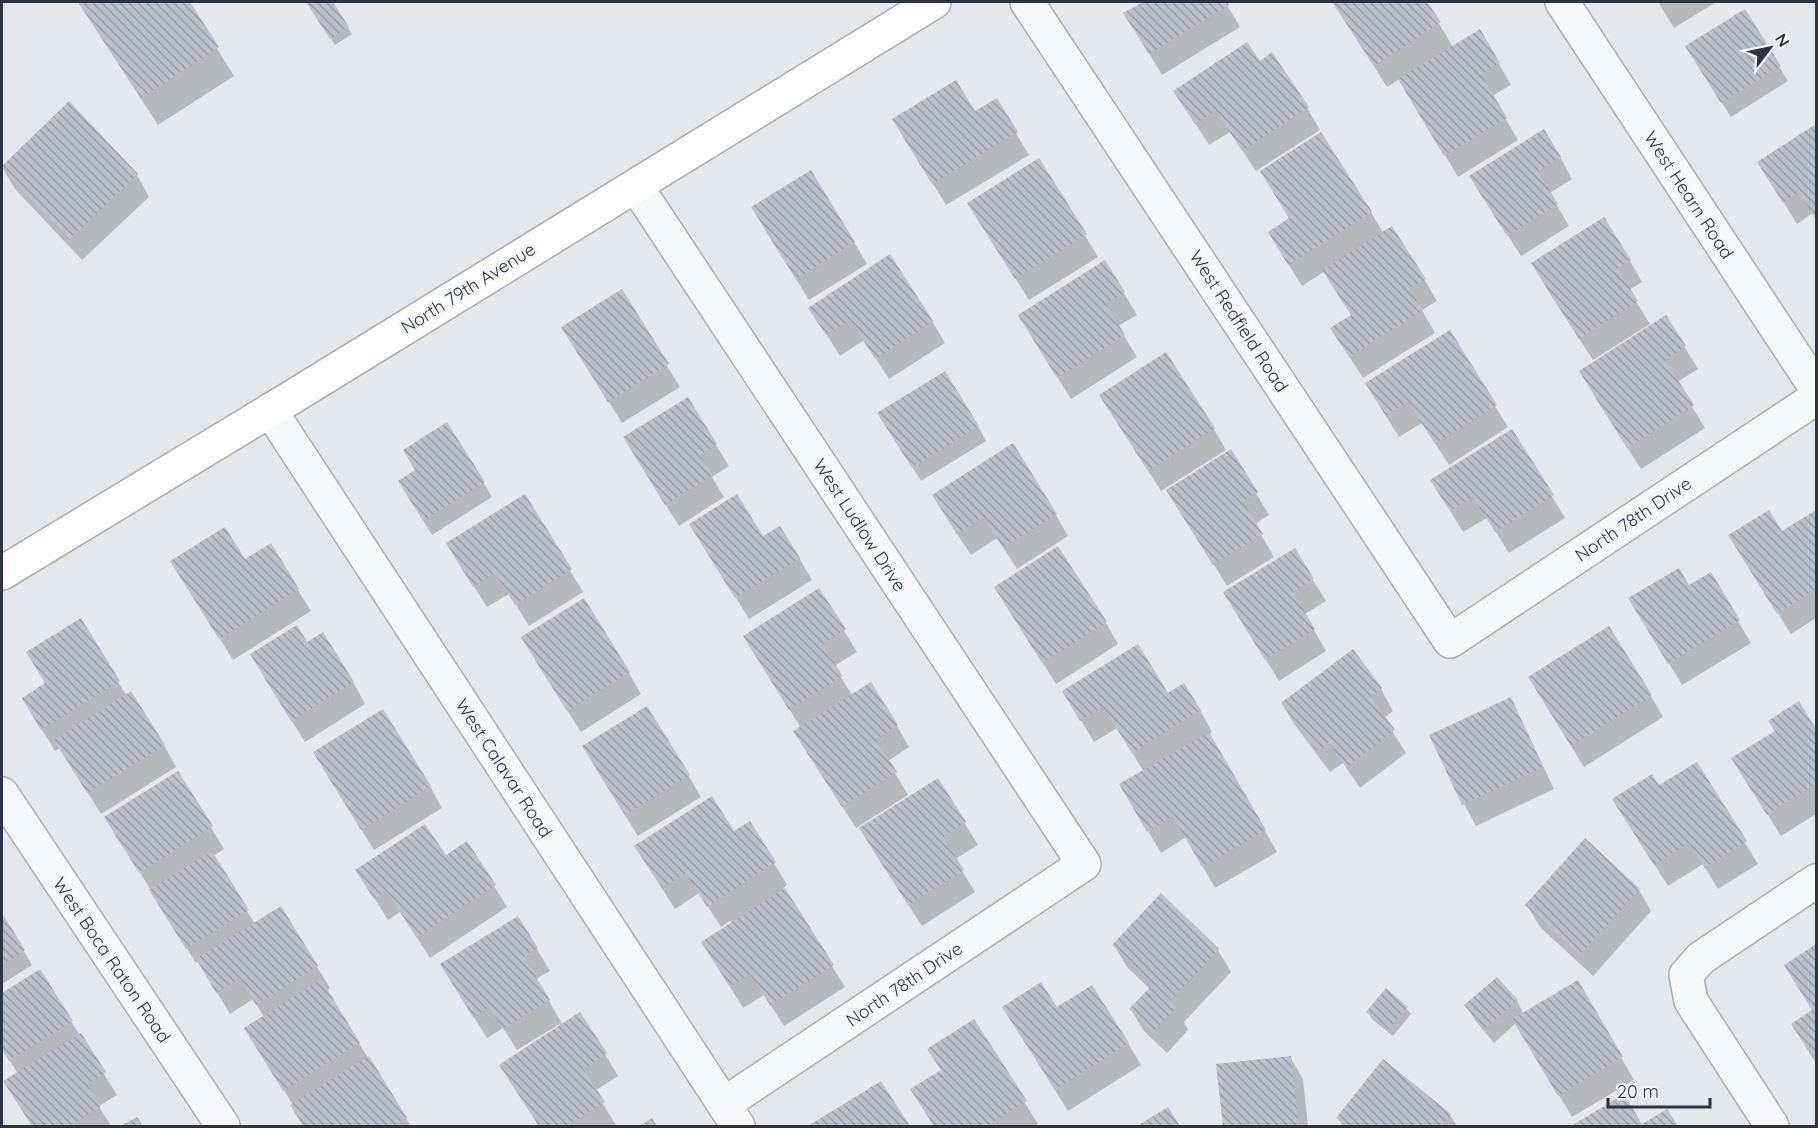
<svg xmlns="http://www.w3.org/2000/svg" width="1818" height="1128" font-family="Quicksand,sans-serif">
<defs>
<pattern id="building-back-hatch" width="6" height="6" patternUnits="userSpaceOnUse" patternTransform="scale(1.5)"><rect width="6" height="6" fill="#bbc0ca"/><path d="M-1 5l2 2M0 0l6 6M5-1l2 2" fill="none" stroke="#989da6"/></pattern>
</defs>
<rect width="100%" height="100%" fill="#e4e7ec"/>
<path fill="#0003" d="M78,2h110l46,74 -76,49z
M307,2h24l21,32 -17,11z
M1145,2h80l15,25 -78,48 -37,-62z
M1333,2h93l27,45 46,17 12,21 -19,11 26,44 -60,37 -58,-98 -13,8z
M1658,2h58l-42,26z
M1696,61l83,5 9,15 -57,36z
M1259,63l48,45 13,22 -64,41 -26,-39 -21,13 -34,-54z
M996,100l33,55 -83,50 -39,-64 68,-28z
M1816,126v93l-3,-6 -16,11 -38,-61z
M1560,157l12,22 -22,14 19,33 -48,30 -37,-58z
M1039,161l59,96 -69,43 -47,-75z
M2,167l135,8 12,22 -67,63 -67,-71z
M1371,212l12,21 41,46 13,22 -15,9 13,23 -72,45 -18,-28 7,-34 -27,-45 -23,15 -20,-32z
M765,230l89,12 13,22 -58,36z
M1630,261l12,21 -13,8 21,34 -57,36 -48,-74z
M1105,262l32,53 -19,11 19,31 -66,42 -39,-62z
M621,291l59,96 -58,36 -46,-74z
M810,308l122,13 13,22 -56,36 -25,-39 -24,16z
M1666,317l32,52 -21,13 28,46 -64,41 -48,-75z
M1449,332l59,95 -59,38 -27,-42 -23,14 -20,-32z
M687,399l42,67 -17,11 12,20 -45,29 -41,-66z
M1114,417l99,11 13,22 -65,41z
M978,426l8,15 -65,40 -33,-53z
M1512,431l53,87 -56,35 -22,-35 -24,14 -18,-30z
M1231,451l38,64 -14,9 19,33 -47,29 -46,-74z
M484,483l8,14 -60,38 -24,-39z
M525,496l58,96 -54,34 -20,-32 -22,13 -26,-41z
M1816,512v106l-25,16 -48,-77z
M1056,515l12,21 -51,33 -20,-31 -26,17 -25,-38z
M763,538l36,20 13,22 -63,39 -45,-73z
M270,545l41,66 -78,49 -48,-77 59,-22z
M1710,574l41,69 -69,42 -39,-65z
M1313,580l13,21 -21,13 21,37 -47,30 -41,-66z
M996,588l110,35 12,21 -62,40z
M819,590l38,62 -23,14 18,29 45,31 12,21 -21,14 20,34 -52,33 -48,-75 -7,-25 -43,-70z
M307,644l46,38 12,22 -60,38 -41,-65z
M1352,651l29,38 12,22 -9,7 22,35 -46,35 -17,-25 -13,9 -35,-47 -13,-21z
M535,660l94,13 12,21 -60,38z
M118,682l9,14 37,49 12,22 -75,47 -41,-66 -5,3 -19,-31 11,-36z
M1064,692l104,3 32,15 12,22 -3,2 68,118 -62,36 -29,-51 -25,16 -40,-68 23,-13 -27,-44 -23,14z
M1651,696l12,21 -79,50 -42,-68z
M1510,699l12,22 32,68 -78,37 -12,-22 -33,-68z
M1799,703l17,29v82l-35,22 -35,-56z
M1697,764l61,100 -40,25 -15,-25 -35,22 -41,-65 32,-33z
M596,769l92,6 13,22 -63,39z
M178,773l46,76 -11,7 42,68 26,-16 49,80 -4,3 85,135h-107l-11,-21 -34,-55 5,-33 -11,-18 -23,15 -32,-53 -2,2 -77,-124z
M327,775l103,11 12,22 -68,42z
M938,780l40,65 -23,14 20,33 -53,34 -49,-76z
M750,823l37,62 -4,3 62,99 -61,39 -20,-31 -21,13 -40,-65 29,-19 -2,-3 -9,6 -22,-34 -24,16 -26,-41 85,-35z
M445,857l49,29 13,21 -77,51 -30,-46 -12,8 -31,-49z
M1639,890l12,21 -58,65 -53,-49 -13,-22z
M1161,896l57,54 13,22 -47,50 4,8 -21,23 -23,-22 -13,-21 19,-21 -23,-22 -13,-22z
M2,915l30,50 -30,19z
M518,918l32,53 -14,8 27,46 42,29 13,22 -23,15 21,34 -3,1h-74l-25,-39 47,-61 -1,-2 -43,26 -14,-22 -16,10 -32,-51z
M1816,946v117l-11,-17 8,-35 -27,-45z
M40,971l77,124 -18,11 12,20h-79l-14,-23v-29l-16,-26v-53z
M1578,982l56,98 -62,37 -56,-94 -22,20 -19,-23 -9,-15 51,-4 7,13z
M1406,1008l5,6 -18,22 -21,-17 -4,-7z
M974,1021l64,103 -4,2h-100l-9,-15 17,-40z
M1017,1029l111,14 13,22 -73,46z
M1290,1057l13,22 5,47h-83z
M881,1083l27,43h-97z
M1623,1096l19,30 24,-15 10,15h-102z
M1167,1110l11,16h-38z
M1450,1115l7,11h-114l-5,-8z"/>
<path fill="url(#building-back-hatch)" d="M78,2h112l29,45 -78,51z
M306,2h27l16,25 -19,12z
M1143,2h84l2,3 -80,49 -26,-41z
M1332,2h95l14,20 -67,44z
M1745,9l36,57 -60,37 -36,-57z
M1480,29l20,34 -19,11 26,44 -63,38 -46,-77z
M1247,42l13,19 12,-9 37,55 -67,44 -26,-40 -21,13 -22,-33z
M956,80l19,31 22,-13 21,34 -86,52 -40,-65z
M69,101l69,73 -69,66 -67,-72v-2z
M1816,124v96l-17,-28 -16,11 -26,-41z
M1544,129l17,28 -23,14 20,33 -51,32 -38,-60z
M1321,132l51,80 -84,53 -20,-33 21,-14 -29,-47z
M1039,158l48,76 -72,45 -48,-76z
M811,170l44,72 -59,37 -45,-72z
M1604,217l27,43 -14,8 21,33 -59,38 -48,-76z
M1392,226l34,53 -17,10 14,21 -74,47 -19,-29 21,-13 -29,-45z
M890,254l43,67 -58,38 -25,-40 -24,16 -18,-27z
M1105,260l20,32 -19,12 19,31 -68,43 -39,-63z
M622,289l47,75 -61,38 -47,-75z
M1666,315l20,31 -21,14 29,45 -67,43 -48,-77z
M1450,330l47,75 -62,39 -27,-42 -22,14 -21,-33z
M1166,352l49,76 -67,43 -49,-76z
M945,371l34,55 -67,42 -35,-55z
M688,397l29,47 -17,11 13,20 -48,30 -42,-68z
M447,422l38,60 -62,39 -25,-40 17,-11 -12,-20z
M1512,429l42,66 -59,37 -22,-35 -23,14 -20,-31z
M1013,443l44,71 -54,34 -19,-31 -27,17 -25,-39z
M1231,449l27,43 -15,10 20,32 -50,31 -47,-75z
M525,494l47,75 -57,36 -20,-32 -22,14 -27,-44z
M737,494l26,42 17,-10 20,32 -65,40 -46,-74z
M1769,510l13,21 34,-21v79l-39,25 -49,-79z
M225,527l20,32 26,-16 28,46 -80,50 -49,-78z
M1058,546l49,76 -65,41 -48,-76z
M1295,548l19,31 -21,13 22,37 -50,31 -42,-68z
M1679,568l10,17 22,-13 29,48 -72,44 -40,-66z
M819,588l27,41 -24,15 21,32 -54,34 -46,-74z
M584,598l46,74 -63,39 -46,-74z
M81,618l39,63 -79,49 -19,-32 23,-15 -19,-31z
M297,625l10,17 16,-10 31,50 -63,39 -41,-67z
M1609,626l43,69 -81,51 -43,-69z
M1138,644l30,49 16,-10 17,27 -69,43 -29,-46 -23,14 -18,-30z
M1353,649l29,39 -12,9 25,33 -48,37 -18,-25 -12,9 -36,-48z
M871,682l27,43 -22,15 21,32 -55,35 -49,-76z
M131,691l34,54 -78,48 -33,-53z
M1511,697l32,70 -81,38 -33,-70z
M1799,701l17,28v55l-49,31 -36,-57 44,-27 -7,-10z
M647,706l43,69 -65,40 -43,-69z
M383,709l48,77 -70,44 -48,-78z
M1209,732l57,98 -64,37 -29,-51 -26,16 -28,-48z
M1697,762l50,79 -42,27 -16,-25 -35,22 -42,-66 40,-25 7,11z
M178,771l35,55 -74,47 -35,-56z
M938,778l28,44 -23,15 21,33 -56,35 -49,-77z
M712,796l22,35 16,-10 26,41 -69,45 -21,-34 -24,15 -28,-42z
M425,824l21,31 21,-14 29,44 -79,52 -31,-46 -12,8 -19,-29z
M1585,838l55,51 -60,66 -55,-50z
M212,851l37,59 -63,39 -37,-59z
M785,888l49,77 -64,40 -20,-31 -20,13 -29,-45z
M1161,893l58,56 -49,52 7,6 -24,25 -24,-23 24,-25 -41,-39z
M281,906l37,60 -62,39 -16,-27 -24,15 -20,-34z
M2,913l23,37 -23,15z
M518,916l20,32 -14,9 26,43 -47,29 -14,-22 -16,10 -33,-53z
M1816,944v109l-4,3 -21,-32 21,-14 -28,-45z
M40,969l33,52 -64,40 -7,-11v-57z
M1497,977l21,23 -33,29 -21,-24z
M321,979l39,64 -77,48 -39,-63z
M1578,980l45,77 -65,39 -46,-77z
M1041,982l16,25 35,-22 37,58 -74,47 -53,-83z
M1386,988l22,19 -20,23 -22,-18z
M580,1012l27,41 -24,16 22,33 -38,24h-28l-40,-61z
M974,1019l53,82 -40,25h-53l-24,-37 31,-19 -14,-21z
M81,1033l25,39 -19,12 14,22 -32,20h-37l-29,-45z
M369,1056l38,62 -14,8h-90l-13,-21z
M1291,1056l8,70h-46v-3l-30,3 -7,-62z
M1383,1059l68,55 -10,12h-94l-11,-8z
M881,1081l29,45h-102z
M1624,1094l18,30 25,-15 11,17h-107z
M1168,1107l12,19h-43z
M137,1117l6,9h-22z
M652,1118l5,8h-18z"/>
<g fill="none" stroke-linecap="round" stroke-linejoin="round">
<defs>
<path id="street" d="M1027,2l423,639 366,-243
M1562,2l254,386
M636,186l448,678 -360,240
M270,410l468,716
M2,794l221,332
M1772,1126l-81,-125 -5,-26 15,-17 115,-77"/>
<path id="secondary" d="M2,573l292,-177 640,-394"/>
</defs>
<use href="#street" stroke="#a9aeb7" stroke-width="36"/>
<use href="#secondary" stroke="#a9aeb7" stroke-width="36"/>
<use href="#street" stroke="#f7f8fa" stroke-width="33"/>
<use href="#secondary" stroke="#fff" stroke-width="33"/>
</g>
<g text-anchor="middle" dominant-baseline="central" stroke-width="5" stroke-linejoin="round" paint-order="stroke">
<g font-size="18" fill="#2b3445" stroke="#f4f6f9">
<text transform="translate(1689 195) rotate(57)">West Hearn Road</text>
<text transform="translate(468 288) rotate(-32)">North 79th Avenue</text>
<text transform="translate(1239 321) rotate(57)">West Redfield Road</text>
<text transform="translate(1633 519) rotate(-34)">North 78th Drive</text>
<text transform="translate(860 525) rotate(57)">West Ludlow Drive</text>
<text transform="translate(504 768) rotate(57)">West Calavar Road</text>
<text transform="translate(112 960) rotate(56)">West Boca Raton Road</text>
<text transform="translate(904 984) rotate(-34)">North 78th Drive</text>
</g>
</g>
<rect width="1818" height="1128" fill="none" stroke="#2b3445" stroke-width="6"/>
<g transform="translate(1770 48) rotate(58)" stroke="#f4f6f9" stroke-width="4.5" paint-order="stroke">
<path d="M0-4.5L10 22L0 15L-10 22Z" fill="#2b3445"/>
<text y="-9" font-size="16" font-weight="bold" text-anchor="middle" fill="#2b3445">N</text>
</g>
<path d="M1608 1098v9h102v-9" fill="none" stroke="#2b3445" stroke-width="3"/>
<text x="1617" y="1098" font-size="18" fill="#2b3445" stroke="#f4f6f9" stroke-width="4.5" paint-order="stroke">20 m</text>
</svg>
